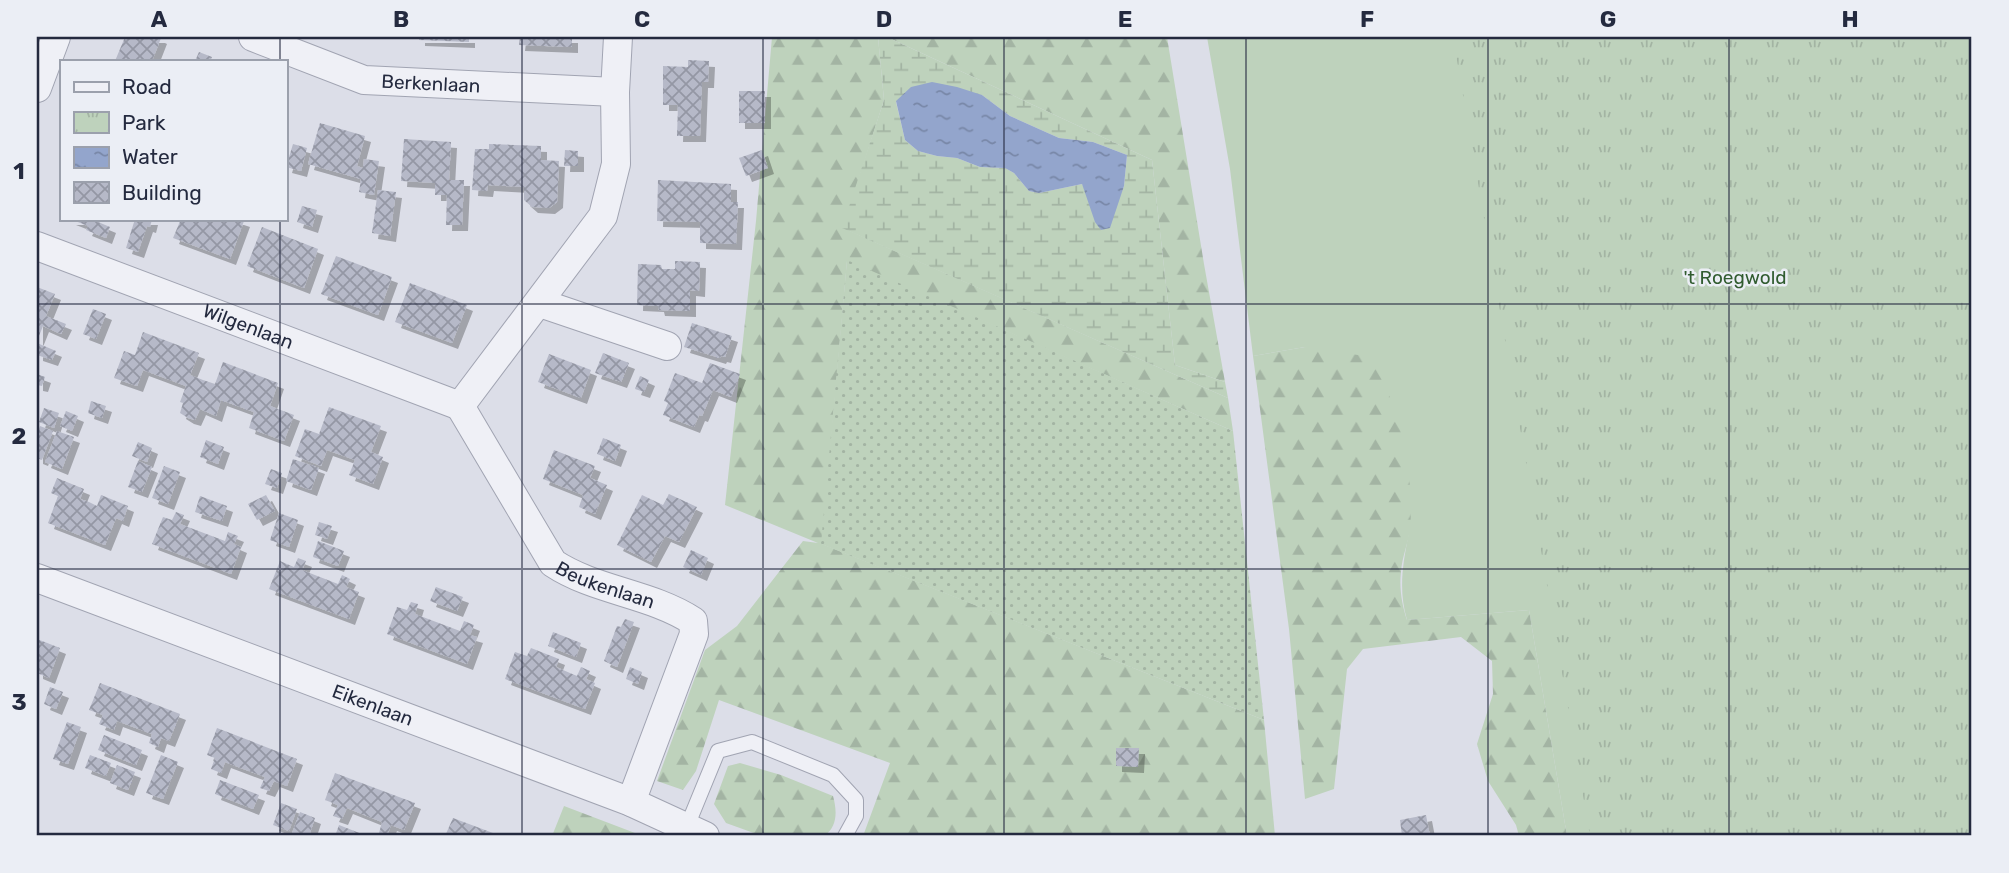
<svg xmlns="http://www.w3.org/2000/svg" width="2009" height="873" font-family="Rubik,sans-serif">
<defs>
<pattern id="forest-firs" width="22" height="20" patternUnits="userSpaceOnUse" patternTransform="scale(1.75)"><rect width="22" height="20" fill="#bed2bc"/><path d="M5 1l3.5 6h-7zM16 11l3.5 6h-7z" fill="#a3b4a3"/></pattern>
<pattern id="wetland-marsh" width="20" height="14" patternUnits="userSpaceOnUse" patternTransform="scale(1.75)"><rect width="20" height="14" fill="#bed2bc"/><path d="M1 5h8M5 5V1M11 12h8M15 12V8" fill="none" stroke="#a3b4a3"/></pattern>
<pattern id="park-tufts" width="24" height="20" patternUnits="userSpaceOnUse" patternTransform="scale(1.75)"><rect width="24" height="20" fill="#bed2bc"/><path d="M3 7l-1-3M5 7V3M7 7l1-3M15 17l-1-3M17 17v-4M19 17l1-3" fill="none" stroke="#a3b4a3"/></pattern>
<pattern id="garden-dots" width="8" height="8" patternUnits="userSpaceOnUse" patternTransform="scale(1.75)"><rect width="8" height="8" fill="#bed2bc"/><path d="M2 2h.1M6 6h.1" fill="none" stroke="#a3b4a3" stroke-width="1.8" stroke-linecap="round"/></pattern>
<pattern id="water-ripples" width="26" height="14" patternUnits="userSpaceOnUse" patternTransform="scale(1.75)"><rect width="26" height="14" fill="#93a5cc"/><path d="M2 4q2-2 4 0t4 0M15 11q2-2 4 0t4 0" fill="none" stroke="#7887a7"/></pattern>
<pattern id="building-cross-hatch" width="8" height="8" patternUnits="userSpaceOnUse" patternTransform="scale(1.75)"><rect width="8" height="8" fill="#b6b9c8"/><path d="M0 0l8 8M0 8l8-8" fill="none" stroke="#9497a4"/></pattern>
<filter id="shadow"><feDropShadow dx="6" dy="6" stdDeviation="0" flood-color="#0004"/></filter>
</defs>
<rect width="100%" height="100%" fill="#dcdee8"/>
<path fill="#bed2bc" d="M1207,37h309l456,799h-405l-38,-226 -122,10c-9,-31 -4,-57 2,-88l-104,-185 -52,9 -23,-187z"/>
<path fill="url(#forest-firs)" d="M772,37h106l6,63 -41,128 385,170 5,33 -386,-170 -25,283 442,176 11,116h-412l27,-73 -171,-63 -23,71 -13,19 -26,-9 48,-131 32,-24 66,-85 15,2 -93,-38 31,-284z
M887,37h280l37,227 21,118 -50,-17 -23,-205z
M1305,347l66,10c28,49 44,115 39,172 -2,15 -8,28 -9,43 -2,16 1,33 6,48l122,-10 38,226h-48l-3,-11 -28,-44 -11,-37 16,-50 -1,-33 -31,-24 -98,12 -16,20 -13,120 -29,10 -16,-170 -36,-273z
M740,763l41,12 52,21c4,14 5,31 -9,40h-62l-36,-13 -12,-19 14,-38z
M564,806l71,27 -1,3h-82z"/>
<path fill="url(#wetland-marsh)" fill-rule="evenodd" d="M878,37h9l265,123 23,205 50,17 3,16 -386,-170 42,-128zM982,95l28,21 49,22 34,4 34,13 -3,31 -6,15 -32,-10 -4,-7 -43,9 -10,-2 -15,-18 -9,-5 -25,-1 -23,-9 -20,-2 -19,-5 -13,-11 -9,-38z"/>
<path fill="url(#park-tufts)" d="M1453,37h519v799h-382z"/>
<path fill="url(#garden-dots)" d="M847,260l386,171 31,289 -443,-176z"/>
<path fill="url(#water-ripples)" d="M932,82l25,5 25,8 28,21 49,22 34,4 34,13 -3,31 -14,42 -9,2 -6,-8 -13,-38 -43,9 -10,-2 -15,-18 -9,-5 -25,-1 -23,-9 -20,-2 -19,-5 -13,-11 -9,-39 15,-14z"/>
<path fill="url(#building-cross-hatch)" filter="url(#shadow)" d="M125,37h34l2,1 -9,23h-37z
M419,37h50v5l-50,-2z
M520,37h52v10l-53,-2z
M199,52l13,5 -2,4h-15z
M688,60l21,1 -1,21h-6l-2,54h-23l1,-31h-15v-39l25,1z
M739,91h26v32h-26z
M320,123l45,13 -8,30 6,2 1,-9 15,2 -5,34 -15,-3 2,-13 -53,-15z
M404,139l47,3 -2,38h15l-2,45h-16l1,-30h-12v-12l-34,-2z
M293,144l14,4 -6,23 -15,-4z
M489,144l52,2v14l18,1 -2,41 -8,6 -17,-1 -8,-7v-13l-36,-2 -1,6 -15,-1 3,-41h14z
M565,150l13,1v15h-14z
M762,150l6,18 -22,8 -7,-18z
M658,180l73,4v18h7l-2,42 -36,-1v-21l-43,-1z
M378,190l18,2 -6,44 -18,-3z
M302,206l15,4 -5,17 -15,-5z
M70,219h21l19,8 -4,11 -20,-8 2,-4z
M135,219h17l-2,8 -3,-1 -9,26 -12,-4z
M181,219h57l6,2 -14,38 -57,-21z
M262,227l56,22 -14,39 -57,-22z
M336,256l56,21 -14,38 -57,-21z
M675,261l25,1 -1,29 -9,-1v21l-31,-1 -1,-4 -21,-1 1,-41 23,1 1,4h13z
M410,283l57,22 -15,38 -57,-21z
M37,287l18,7 -9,22 20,8 -5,10 -18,-8 -6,15z
M93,309l13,5 -10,25 -13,-5z
M692,323l40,13 -7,21 -4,-1 -1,2 -36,-11z
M143,332l56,21 -9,22 13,5 12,4 8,-22 55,21 -8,23 24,9 -10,26 -35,-13 5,-16 -33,-12 -5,16 -16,-7 -5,11 -7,-2 -8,-5 3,-10 -3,-1 6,-16 -43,-16 -6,16 -23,-8 10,-27 11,4z
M37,343l19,8 -4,9 -15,-5z
M603,353l26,10 -8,19 -26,-9z
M549,354l42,16 -10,28 -43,-16z
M710,363l30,11 -9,23 -18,-7 -11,26 -3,-1 -5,12 -31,-12 5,-12 -4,-2 11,-28 27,10z
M37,374l8,3 -3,9 -5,-1z
M640,376l9,4 -5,12 -9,-3z
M91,401l15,5 -4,12 -14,-5z
M329,407l52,19 -10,26 12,5 -10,27 -24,-9 6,-15 -28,-10 -6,16 -26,-10 10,-27 14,5z
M44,408l15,5 -5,15 -15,-6z
M66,411l12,5 -6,15 -12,-5z
M40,426l13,5 -11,29 -5,-2v-23z
M57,431l17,6 -12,32 -17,-7z
M603,438l18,7 -6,16 -18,-7z
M206,440l18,7 -6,17 -18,-7z
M138,442l14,6 -5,14 -15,-6z
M554,450l41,16 -5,12 17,7 -12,29 -16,-7 4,-12 -40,-16z
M293,459l26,9 -8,22 -25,-9z
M138,461l14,6 -10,25 -14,-5z
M164,466l16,6 -12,32 -16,-6z
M271,469l11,4 -5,15 -12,-4z
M57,478l27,11 -4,10 9,3 8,4 4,-11 27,11 -5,15 -7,-3 -11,27 -57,-22 10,-27 -7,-3z
M669,494l28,13 -18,35 -14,-6 -14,26 -34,-17 25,-50 21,10z
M266,495l9,16 -18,9 -9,-16z
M200,496l27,10 -5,15 -27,-9z
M176,512l8,3 -4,9 45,17 3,-9 10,4 -4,8 7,3 -10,27 -79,-30 11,-27 9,3z
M279,513l19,7 -9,27 -19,-7z
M319,522l13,4 -5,13 -12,-4z
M318,541l26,10 -6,15 -25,-9z
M691,550l17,8 -7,17 -18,-8z
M298,558l8,3 -4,9 36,14 4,-9 8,4 -4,8 13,5 -10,27 -80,-30 11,-28 14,6z
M436,587l27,10 -6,14 -27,-10z
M411,602l7,2 -3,10 45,17 4,-10 10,4 -4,10 7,2 -10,27 -80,-30 10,-27 10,3z
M625,619l9,3 -17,45 -13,-6 13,-35 4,1z
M553,632l28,11 -5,14 -28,-11z
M37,639l23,9 -11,30 -12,-5z
M531,648l28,11 -3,8 21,9 4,-9 9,4 -4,8 9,4 -10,26 -80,-30 10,-27 12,4z
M630,667l12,5 -4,12 -12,-5z
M100,683l80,31 -11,27 -8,-3 -3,9 -9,-4 3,-9 -35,-13 -3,9 -15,-6 4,-9 -14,-5z
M50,687l13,5 -7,17 -12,-5z
M67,722l14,5 -13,37 -15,-5z
M217,728l80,31 -10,27 -13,-5 -5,10 -9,-3 5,-11 -40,-15 -4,11 -10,-4 4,-11 -8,-3z
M104,735l38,15 -6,15 -38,-15z
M1116,748h23l-1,19 -22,-1z
M90,755l21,8 -5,13 -21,-8z
M161,755l17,7 -15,37 -17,-6z
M117,765l18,7 -7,18 -18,-7z
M335,773l80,30 -11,27 -13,-5 -4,11 -8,-3 3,-11 -35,-14 -5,11 -9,-3 5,-11 -13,-5z
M220,780l39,15 -6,14 -38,-15z
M281,803l16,6 -8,22 -16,-6z
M300,812l15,6 -6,18h-18z
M1426,815l4,21h-28l-2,-16z
M453,818l48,18h-56z
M339,825l28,11h-32z"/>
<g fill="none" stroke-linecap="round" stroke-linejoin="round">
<defs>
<path id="lane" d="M686,829l32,-78 34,-9 81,33 23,25v16l-11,20"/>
<g id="street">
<path id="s1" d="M253,37l111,43 251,12"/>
<path id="s2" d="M618,37l-3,55 1,72 -13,52 -143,190 93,157c42,28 97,30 140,58l1,13 -63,168"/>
<path d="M37,88l19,-51"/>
<path id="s3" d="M37,246l423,160"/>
<path d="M540,303l127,43"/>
<path id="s4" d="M37,578l594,224 74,34"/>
</g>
</defs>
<use href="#lane" stroke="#a1a4b2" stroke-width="16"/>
<use href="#street" stroke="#a1a4b2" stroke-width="30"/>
<use href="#lane" stroke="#eff0f6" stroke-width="14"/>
<use href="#street" stroke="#eff0f6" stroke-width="28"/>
</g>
<path fill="none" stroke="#242a3f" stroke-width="2" stroke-opacity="0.55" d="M280,37v24M522,37v799M763,37v799M1004,37v799M1246,37v799M1488,37v799M1729,37v799M280,219v617M37,304h1935M37,569h1935"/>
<g text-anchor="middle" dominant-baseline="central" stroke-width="5" stroke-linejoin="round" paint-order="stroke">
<g font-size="19" fill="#242a3f" stroke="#ebeef5">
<text stroke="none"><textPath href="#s1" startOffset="186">Berkenlaan</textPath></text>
<text stroke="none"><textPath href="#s3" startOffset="226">Wilgenlaan</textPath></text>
<text stroke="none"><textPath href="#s2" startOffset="658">Beukenlaan</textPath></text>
<text stroke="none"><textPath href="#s4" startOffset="359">Eikenlaan</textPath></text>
</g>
<g font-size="19" fill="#315c30" stroke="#ebeef5">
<text x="1735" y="277">'t Roegwold</text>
</g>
</g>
<rect width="2009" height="873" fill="none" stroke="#ebeef5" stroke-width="77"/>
<rect x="60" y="60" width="228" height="161" fill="#ebeef5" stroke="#9ba0ac" stroke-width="2"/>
<rect x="74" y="82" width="35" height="10" fill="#eff0f6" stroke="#9ba0ac" stroke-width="2"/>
<text x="122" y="94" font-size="21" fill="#242a3f">Road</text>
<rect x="74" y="112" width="35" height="21" fill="url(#park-tufts)" stroke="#9ba0ac" stroke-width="2"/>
<text x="122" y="130" font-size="21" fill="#242a3f">Park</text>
<rect x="74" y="147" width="35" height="21" fill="url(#water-ripples)" stroke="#9ba0ac" stroke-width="2"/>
<text x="122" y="164" font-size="21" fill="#242a3f">Water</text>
<rect x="74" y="182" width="35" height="21" fill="url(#building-cross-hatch)" stroke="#9ba0ac" stroke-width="2"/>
<text x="122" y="200" font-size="21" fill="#242a3f">Building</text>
<rect x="38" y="38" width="1932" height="796" fill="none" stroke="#242a3f" stroke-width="2.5"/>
<g font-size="23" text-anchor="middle" font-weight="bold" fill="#242a3f">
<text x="159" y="27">A</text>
<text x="401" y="27">B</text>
<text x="642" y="27">C</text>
<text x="884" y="27">D</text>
<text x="1125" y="27">E</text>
<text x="1367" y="27">F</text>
<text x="1608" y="27">G</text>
<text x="1850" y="27">H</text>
<text x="19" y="179">1</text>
<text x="19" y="444">2</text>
<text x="19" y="710">3</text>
</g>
</svg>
